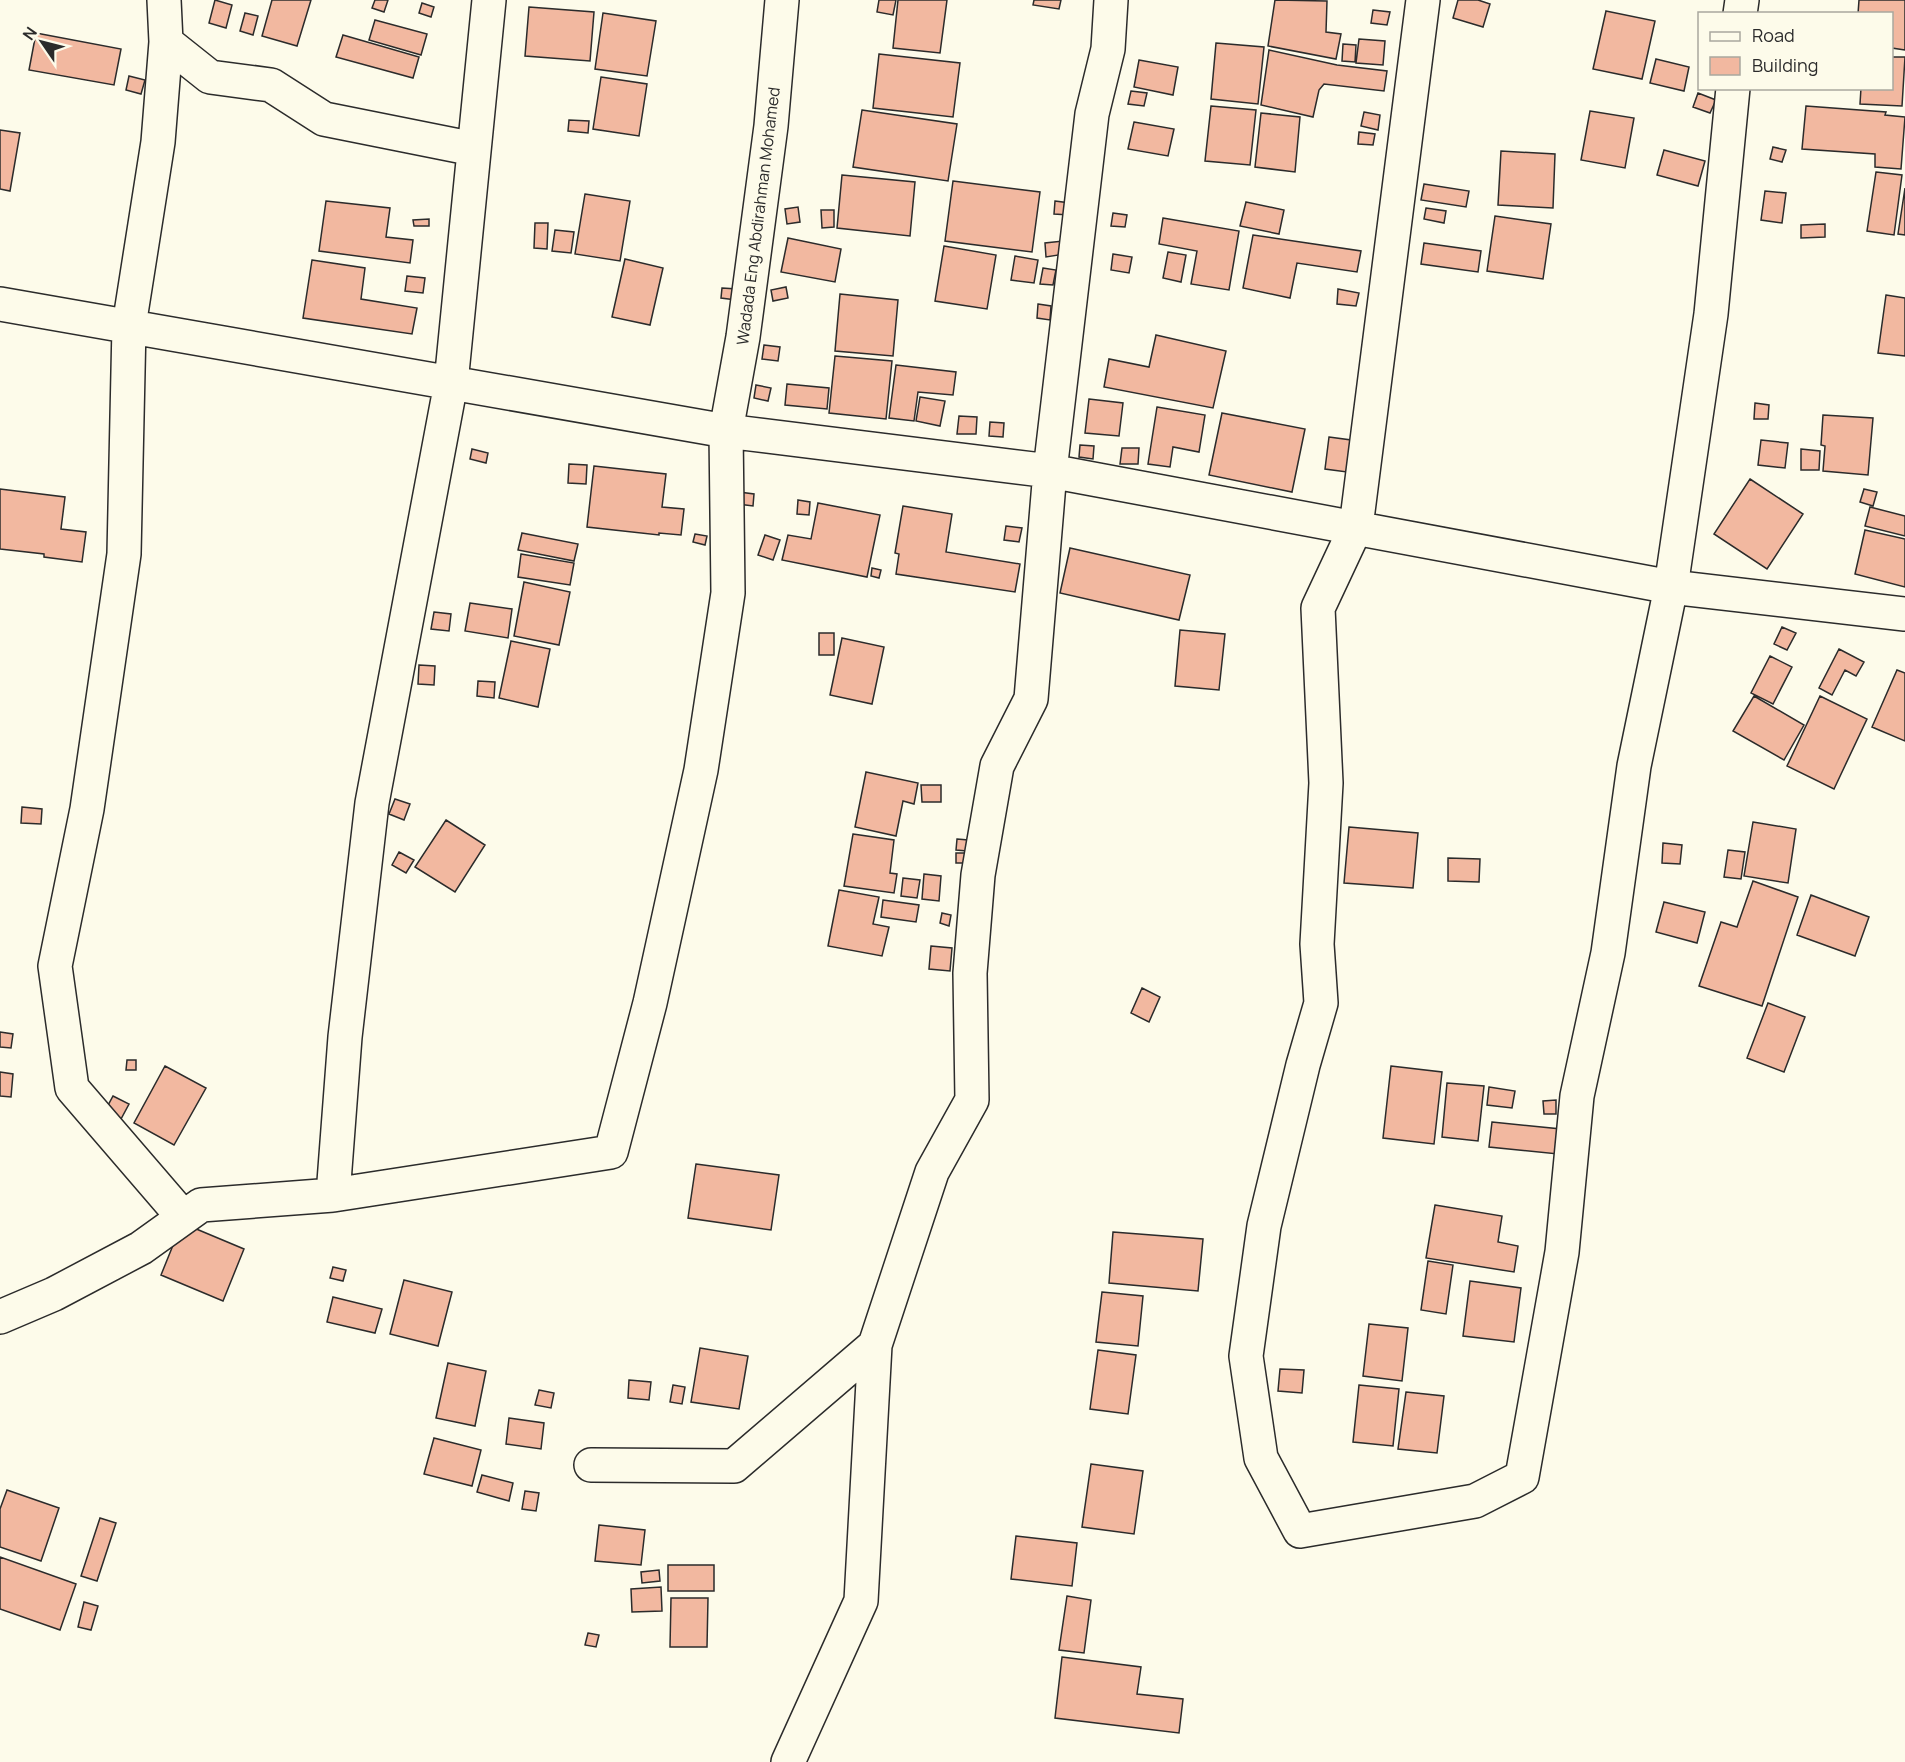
<svg xmlns="http://www.w3.org/2000/svg" width="1905" height="1762" font-family="Manrope,sans-serif">
<rect width="100%" height="100%" fill="#fdfbea"/>
<path fill="#f2b8a0" stroke="#2b2b2b" stroke-width="1.5" d="M215,0l17,5 -6,23 -17,-5z
M272,0h39l-14,46 -35,-10z
M375,0h13l-4,12 -12,-4z
M879,0h17l-3,15 -16,-3z
M898,0h49l-7,53 -47,-5z
M1034,0h27l-2,9 -26,-4z
M1275,0l52,1 -1,31 15,2 -5,25 -68,-13z
M1458,0h20l12,4 -7,23 -30,-9z
M1859,0h46v50l-13,-2v-34h-34z
M422,3l12,4 -3,10 -12,-4z
M529,7l65,5 -4,49 -65,-5z
M1373,10l17,2 -3,13 -16,-2z
M1606,11l49,10 -13,58 -49,-10z
M245,13l13,3 -5,19 -13,-4z
M603,13l53,8 -9,55 -52,-7z
M375,20l52,14 -6,21 -52,-15z
M36,33l85,16 -7,36 -85,-15z
M343,35l76,22 -6,21 -77,-21z
M1359,39l26,2 -2,24 -27,-2z
M1216,43l48,4 -6,57 -47,-5z
M1343,44l13,1 -1,17 -13,-1z
M1269,50l68,15 50,6 -3,20 -60,-7 -5,6 -6,27 -52,-12z
M879,54l81,9 -7,54 -80,-9z
M1892,57h13l-3,49 -42,-2 1,-16h31z
M1656,59l33,8 -5,24 -34,-8z
M1139,60l39,7 -5,28 -39,-8z
M129,76l16,4 -4,14 -15,-4z
M601,77l46,7 -8,52 -46,-7z
M1131,91l16,2 -3,13 -16,-2z
M1698,93l18,7 -6,13 -17,-6z
M1211,106l45,4 -6,55 -45,-4z
M1806,106l80,6 -1,3 20,2 -4,52 -26,-2v-13l-73,-5z
M862,110l95,14 -9,57 -95,-14z
M1590,111l44,7 -9,50 -44,-8z
M1364,112l16,3 -2,15 -17,-4z
M1261,113l39,4 -5,55 -40,-5z
M569,120l20,1 -1,12 -20,-2z
M1134,122l40,7 -6,27 -40,-7z
M0,130l20,3 -10,58 -10,-2z
M1359,132l16,2 -2,11 -15,-1z
M1773,147l13,3 -4,12 -12,-3z
M1664,150l41,11 -7,25 -41,-11z
M1501,151l54,3 -2,54 -55,-3z
M1876,172l26,3 -8,60 -27,-4z
M842,175l73,7 -5,54 -73,-8z
M953,181l87,11 -8,60 -87,-11z
M1424,184l45,7 -3,16 -45,-7z
M1905,188v47l-7,-1z
M1765,191l21,2 -4,30 -21,-3z
M585,194l45,7 -10,60 -45,-7z
M326,201l64,7 -4,29 27,3 -3,23 -91,-12z
M1055,201l15,2 -1,12 -15,-1z
M1246,202l38,8 -5,24 -39,-8z
M798,207l2,15 -13,2 -2,-15z
M1426,208l20,3 -2,12 -20,-4z
M821,210h13v17l-12,1z
M1113,213l14,2 -2,12 -14,-1z
M1495,216l56,8 -8,55 -56,-8z
M1163,218l76,13 -10,59 -38,-6 6,-33 -38,-7z
M429,219v7h-15l-1,-6z
M535,223h13l-1,26 -13,-1z
M1825,224v13l-24,1v-13z
M555,230l19,2 -3,21 -19,-2z
M1253,235l108,16 -4,21 -60,-9 -7,35 -47,-10z
M788,238l53,11 -6,33 -54,-10z
M1063,241l2,13 -19,3 -1,-14z
M1424,243l57,8 -3,21 -57,-8z
M944,246l52,9 -9,54 -52,-8z
M1168,252l18,3 -5,27 -18,-4z
M1113,254l19,3 -3,16 -18,-3z
M1015,256l23,4 -4,23 -23,-3z
M625,259l38,9 -13,57 -38,-8z
M312,260l53,8 -4,31 56,9 -5,26 -109,-16z
M1043,268l13,2 -3,15 -13,-1z
M407,276l18,2 -2,15 -18,-2z
M786,287l2,11 -15,3 -2,-11z
M722,288l15,1 -1,11 -15,-2z
M1338,289l21,4 -3,13 -19,-2z
M840,294l58,6 -5,56 -58,-5z
M1886,295l19,3v58l-27,-3z
M1038,304l13,2 -1,14 -13,-2z
M1156,335l70,16 -13,57 -109,-21 5,-28 40,8z
M764,345l16,2 -2,14 -16,-2z
M835,356l57,5 -6,58 -57,-6z
M896,365l60,7 -3,23 -35,-3 -4,29 -25,-3z
M787,384l42,4 -2,21 -42,-4z
M756,385l15,3 -3,13 -14,-3z
M920,397l25,4 -5,25 -24,-5z
M1089,399l34,4 -4,33 -34,-3z
M1755,403l14,2 -1,14h-14z
M1157,407l48,8 -6,37 -26,-5 -3,20 -22,-3z
M1222,413l83,16 -13,63 -83,-17z
M1823,415l50,3 -5,57 -45,-4 2,-25 -4,-1z
M959,416l18,1 -1,17h-19z
M990,422l14,1 -1,14 -14,-1z
M1329,437l22,3 -4,32 -22,-3z
M1761,440l27,3 -3,25 -27,-3z
M1080,445l14,1 -1,13 -14,-2z
M1122,448h17l-1,16h-18z
M472,449l16,4 -2,10 -16,-4z
M1801,449l19,2 -1,19h-18z
M569,464l18,1 -1,19 -18,-1z
M594,466l72,8 -4,33 22,2 -3,26 -22,-2v2l-72,-8z
M1750,479l53,35 -36,55 -53,-35z
M0,489l65,8 -4,32 25,3 -4,30 -38,-5v-3l-44,-5z
M1864,489l13,3 -4,14 -13,-4z
M739,492l15,2 -1,12 -15,-2z
M798,500l12,2 -1,13 -12,-1z
M818,503l62,12 -13,62 -85,-17 6,-25 23,4z
M903,506l49,8 -6,38 74,12 -5,28 -119,-18 3,-20 -4,-1z
M1870,507l35,9v20l-40,-10z
M1006,526l16,2 -3,14 -15,-2z
M1865,530l40,9v48l-50,-13z
M522,533l56,11 -4,17 -56,-11z
M695,534l12,2 -2,9 -12,-3z
M765,535l15,5 -7,20 -15,-5z
M1070,548l120,27 -11,45 -119,-27z
M521,554l53,9 -4,22 -52,-8z
M872,568l9,2 -2,8 -8,-2z
M524,582l46,10 -11,53 -45,-9z
M470,603l42,6 -4,29 -43,-7z
M434,612l17,2 -2,17 -18,-2z
M1782,627l14,6 -9,17 -13,-6z
M1180,630l45,4 -6,56 -44,-4z
M819,633h15v22h-15z
M842,638l42,9 -12,57 -42,-9z
M511,641l39,8 -12,58 -39,-9z
M1839,649l25,13 -8,14 -11,-6 -13,25 -13,-7z
M1770,656l22,11 -19,37 -22,-11z
M419,665l16,1 -1,19 -16,-1z
M1897,670l8,3v68l-33,-14z
M478,681l17,1 -1,16 -17,-2z
M1754,696l50,29 -20,35 -51,-29z
M1820,696l47,23 -33,70 -47,-23z
M866,772l52,11 -4,21 -11,-3 -7,35 -41,-9z
M921,785h20v17h-19z
M395,799l15,5 -6,16 -15,-6z
M22,807l20,2 -1,15 -20,-1z
M446,820l39,25 -30,47 -40,-25z
M1753,822l43,7 -8,54 -44,-7z
M1349,827l69,6 -5,55 -69,-5z
M853,834l41,6 -4,33 7,1 -3,19 -50,-7z
M957,839l11,1 -1,11 -11,-1z
M1663,843l19,2 -2,19 -18,-1z
M1728,850l17,2 -4,27 -17,-2z
M399,852l15,8 -8,13 -14,-8z
M956,853h11v10h-11z
M1448,858l32,1 -1,23 -31,-1z
M924,874l17,2 -2,25 -17,-2z
M903,878l17,2 -3,18 -16,-2z
M1753,881l45,16 -36,109 -63,-20 22,-64 16,5z
M839,890l40,7 -6,27 16,3 -7,29 -54,-10z
M1811,895l58,22 -14,39 -58,-21z
M883,900l36,5 -3,17 -35,-5z
M1664,902l41,10 -8,31 -41,-11z
M942,913l9,2 -2,11 -9,-3z
M931,946l21,2 -2,23 -21,-2z
M1142,988l18,9 -11,25 -18,-9z
M1768,1003l37,14 -21,55 -37,-14z
M0,1032l13,2 -2,14 -11,-1z
M127,1060h9v10h-10z
M165,1066l41,22 -32,57 -40,-22z
M1391,1066l51,6 -8,72 -51,-6z
M0,1072l13,2 -2,23 -11,-1z
M1447,1083l37,3 -6,55 -36,-4z
M1489,1087l26,4 -3,17 -25,-3z
M113,1096l16,8 -8,15 -16,-8z
M1556,1100v14h-12l-1,-13z
M1492,1122l69,7 -3,25 -69,-7z
M696,1164l83,11 -8,55 -83,-12z
M1435,1205l67,11 -4,26 20,4 -4,26 -88,-14z
M182,1223l62,26 -21,52 -62,-26z
M1113,1232l90,7 -5,52 -89,-8z
M1428,1261l25,4 -7,49 -25,-4z
M333,1267l13,3 -3,11 -13,-3z
M404,1280l48,12 -14,54 -48,-12z
M1470,1281l51,7 -7,54 -51,-6z
M1102,1292l41,4 -5,50 -42,-4z
M333,1297l49,12 -7,24 -48,-11z
M1369,1324l39,4 -6,53 -39,-5z
M700,1348l48,8 -9,53 -48,-7z
M1098,1350l38,5 -8,59 -38,-5z
M448,1363l38,8 -11,55 -39,-8z
M1280,1369l24,1 -2,23 -24,-2z
M629,1380l22,2 -2,18 -21,-2z
M673,1385l12,2 -3,17 -12,-2z
M1359,1385l40,4 -6,57 -40,-4z
M539,1390l15,3 -3,15 -16,-3z
M1406,1392l38,4 -7,57 -39,-4z
M509,1418l35,5 -3,26 -35,-5z
M434,1438l47,12 -9,36 -48,-12z
M1091,1464l52,7 -9,63 -52,-7z
M482,1475l31,8 -4,18 -32,-9z
M7,1490l52,18 -18,53 -41,-14v-38z
M525,1491l14,2 -3,18 -14,-2z
M100,1518l16,5 -19,58 -16,-5z
M599,1525l46,5 -4,35 -46,-4z
M1016,1536l61,7 -5,43 -61,-7z
M0,1557l76,27 -16,46 -60,-21z
M668,1565h46v26h-46z
M659,1570l1,11 -18,2 -1,-11z
M661,1587l1,24 -30,1 -1,-23z
M1067,1596l24,4 -7,53 -25,-3z
M671,1598h37l-1,49h-37z
M84,1602l14,4 -7,24 -13,-3z
M588,1633l11,2 -3,12 -11,-2z
M1062,1657l79,10 -4,27 46,5 -4,34 -124,-15z"/>
<g fill="none" stroke-linecap="round" stroke-linejoin="round">
<defs>
<path id="street" d="M164,0l2,42 -8,100 -29,184 -5,228 -37,255 -32,157 17,122 111,129
M1423,0l-67,527 -38,81 8,175 -9,161 4,59 -18,62 -39,161 -18,130 15,102 39,73 175,-30 47,-24 40,-225 15,-156 31,-143 26,-187 37,-179 40,-273 22,-226
M1740,14l2,-14
M166,42l44,35 61,8 53,34 150,30
M0,304l726,127 324,40 42,-357 16,-65 3,-49
M333,1195l12,-158 27,-234 79,-420 38,-383
M0,1317l54,-23 87,-46 60,-43 132,-10 278,-43 39,-149 51,-233 27,-177 -2,-162 17,-94 28,-211 11,-126
M591,1465l143,1 141,-121 57,-173 40,-72 -2,-127 8,-98 19,-109 34,-67 19,-228 621,116 234,27
M788,1762l73,-161 14,-256"/>
</defs>
<use href="#street" stroke="#2b2b2b" stroke-width="36"/>
<use href="#street" stroke="#fdfbea" stroke-width="33"/>
</g>
<g text-anchor="middle" dominant-baseline="central" stroke-width="4.5" stroke-linejoin="round" paint-order="stroke">
<g font-size="16" fill="#2b2b2b" stroke="#fdfbea">
<text transform="translate(758 216) rotate(-83)">Wadada Eng Abdirahman Mohamed</text>
</g>
</g>
<rect x="1698" y="12" width="195" height="78" fill="#fdfbea" stroke="#a9a89e" stroke-width="1.5"/>
<rect x="1710" y="32" width="30" height="9" fill="#fdfbea" stroke="#a9a89e" stroke-width="1.5"/>
<text x="1752" y="42" font-size="18" fill="#2b2b2b">Road</text>
<rect x="1710" y="57" width="30" height="18" fill="#f2b8a0" stroke="#a9a89e" stroke-width="1.5"/>
<text x="1752" y="72" font-size="18" fill="#2b2b2b">Building</text>
<g transform="translate(42 42) rotate(305)" stroke="#fdfbea" stroke-width="4.5" paint-order="stroke">
<path d="M0-4.5L10 22L0 15L-10 22Z" fill="#2b2b2b"/>
<text y="-9" font-size="16" font-weight="bold" text-anchor="middle" fill="#2b2b2b">N</text>
</g>
</svg>
